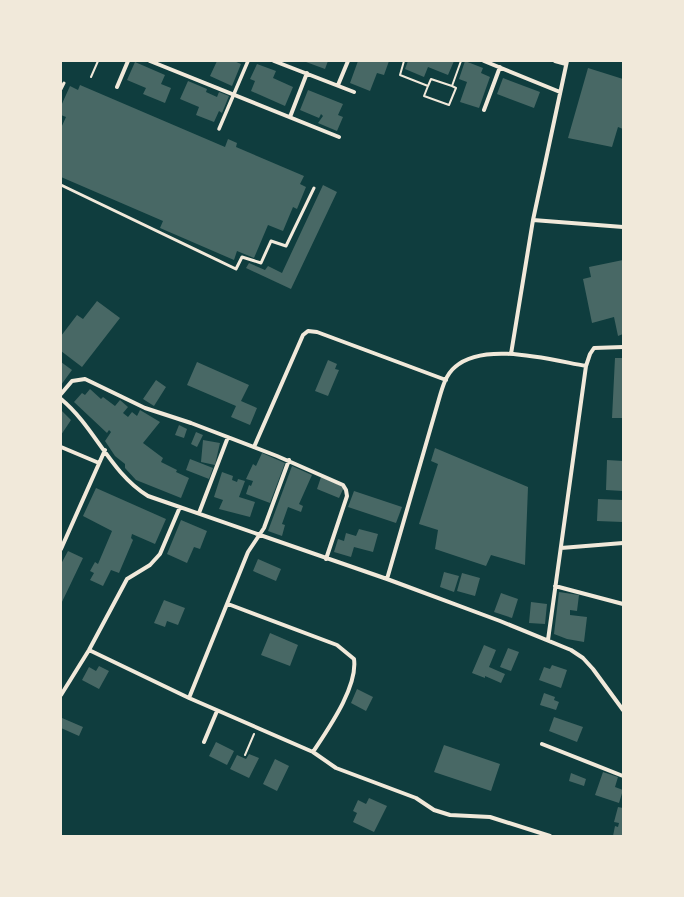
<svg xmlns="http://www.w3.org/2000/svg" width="684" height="897" font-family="'Roboto Condensed',sans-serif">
<rect width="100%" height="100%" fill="#0f3d3e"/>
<path fill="#486865" d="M217,61h17l7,3 -9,22 -22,-10z
M307,61h21l-3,8 -19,-7z
M358,61h31l-5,14 -7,-2 -7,18 -20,-8z
M408,61h46l-6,14 -20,-8 -4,10 -19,-8z
M465,61l18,7 -2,5 9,4 -11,31 -19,-6 7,-20 -8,-3z
M135,62l30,13 -4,9 10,4 -6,15 -22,-9 3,-6 -19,-8z
M257,64l19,7 -3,7 20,9 -8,19 -34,-15 4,-10 -5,-2z
M588,68l35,11v50l-5,-2 -6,20 -44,-9z
M503,78l37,14 -6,16 -37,-14z
M188,81l19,8 -1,3 11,5 2,-5 10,4 -7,17 -3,-2 -5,11 -18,-7 3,-8 -19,-8z
M80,85l145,62 3,-8 9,4 -1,4 68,29 -4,8 6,3 -9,22 -4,-2 -10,24 -15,-6 -14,33 -17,-7 -3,9 -74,-32 3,-7 -102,-44v-49l5,-11 -5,-2v-9l9,-20 8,4z
M308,90l35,14 -5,11 5,2 -6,14 -19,-8 5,-7 -2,-2 -2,4 -19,-8z
M323,185l14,7 -46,97 -45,-21 3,-5 16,7 3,-4 14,7z
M623,260v74l-5,2 -4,-19 -22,6 -9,-44 8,-2 -2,-10z
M97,301l23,17 -38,49 -21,-16v-15l16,-21 6,4z
M615,358h8v60h-11z
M328,360l9,4 -2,5 4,1 -11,26 -13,-5z
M61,362l11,8 -11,15z
M197,362l52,23 -8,16 16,7 -7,17 -19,-8 5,-11 -49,-21z
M156,380l10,7 -12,19 -11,-7z
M90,389l11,10 2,-2 12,9 5,-6 8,7 -5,6 5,4 4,-5 5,4 3,-6 20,12 -17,21 20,15 -2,4 16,8 -1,2 13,6 -8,20 -45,-18 -11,-12v-4l-10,-8 -10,-15 6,-9 -2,-2 -2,3 -33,-31 8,-9 3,2z
M61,410l10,10 -10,15z
M179,425l8,4 -3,9 -9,-3z
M196,432l7,3 -6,12 -6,-3z
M203,440l17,3 -5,22 -14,-3z
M435,448l93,39 -3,78 -34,-10 -5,11 -51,-17 3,-19 -19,-6 19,-60 -7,-3z
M262,453l23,10 -15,40 -24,-9 3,-9 2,1 2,-5 -7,-2 7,-15 3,2z
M190,459l23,9 -4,11 -23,-9z
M607,460l16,1v30l-17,-1z
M292,466l20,9 -13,29 4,2 -2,6 -13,-5 -6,17 3,1 -3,11 -14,-5z
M222,472l11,4 -1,4 5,2 1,-3 7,2 -6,16 16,5 -5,15 -31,-8 4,-9 -9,-3z
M321,477l23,10 -5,11 -22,-9z
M96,488l70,31 -11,25 -23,-10 -1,4 2,2 -14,33 -8,-3 -8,16 -13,-6 4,-7 -4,-2 5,-9 3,2 14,-33 -29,-15z
M354,491l48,16 -6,16 -48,-16z
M598,499l25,1v22l-26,-1z
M181,520l26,11 -7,18 -6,-2 -7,16 -20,-9z
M359,529l19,5 -5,18 -19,-5 -3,10 -17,-5 4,-13 6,2 2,-8 10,3z
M68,551l15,7 -22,46v-40z
M258,559l23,10 -5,12 -23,-10z
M444,572l15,4 -5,16 -14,-5z
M462,573l18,5 -5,18 -18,-5z
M559,592l20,3 -2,16 -7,-1v5l17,2 -3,25 -17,-3 -13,-5z
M501,593l17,6 -6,19 -18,-6z
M164,600l21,8 -7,17 -11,-4 -2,6 -11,-4z
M531,602l16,2 -2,20 -16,-1z
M270,633l28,12 -8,21 -29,-11z
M484,645l12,5 -7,17 16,7 -4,9 -16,-7v2l-13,-5z
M508,648l11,4 -8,19 -11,-4z
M552,665l15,5 -6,18 -22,-8 5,-13 6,2z
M99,666l10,5 -10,18 -17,-9 7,-13 7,4z
M357,689l16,8 -7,14 -15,-8z
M544,693l11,4 -1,3 5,2 -3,8 -16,-5z
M554,717l29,10 -6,15 -28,-11z
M62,718l21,9 -4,9 -18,-8z
M216,742l18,9 -7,14 -18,-9z
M444,745l56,19 -9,27 -57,-19z
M249,754l10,4 -10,20 -19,-9 7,-14 9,4z
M275,759l14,7 -12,25 -14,-7z
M603,772l15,5 -3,10 8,3 -4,13 -24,-8z
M571,773l15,6 -2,7 -15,-5z
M369,798l18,8 -13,26 -21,-10 4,-9 -4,-2 5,-11 8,4z
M618,807l5,1v28h-10l2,-10 3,1 1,-4 -5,-1z"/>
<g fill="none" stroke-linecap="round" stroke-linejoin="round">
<path stroke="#f1e9da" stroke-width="2" d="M61,61h2
M404,61l-4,14 28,11 3,-7 21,7 9,-25
M91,77l7,-16
M428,86l-4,10 25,9 7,-17 -4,-2
M245,755l9,-21"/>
<path stroke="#f1e9da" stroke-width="3" d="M61,89l3,-6
M61,185l175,84 6,-12 19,6 10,-22 15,5 28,-58"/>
<path stroke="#f1e9da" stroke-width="3.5" d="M219,129l29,-68"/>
<path stroke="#f1e9da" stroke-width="4" d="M150,61l189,76
M274,61l80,31
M484,61l76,31
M555,61l11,3
M338,85l10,-24
M117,87l11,-26
M484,110l16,-43
M290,117l17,-44
M533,220l90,7
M511,354l22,-134 34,-159
M586,366l4,-12 4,-6 29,-1
M61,394l11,-13 13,-2 60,29 46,15 86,33 66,29 3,5 1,6 -21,63
M61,399c34,28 49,74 87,97l239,83 113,42 71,29 12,8 10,11 30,41
M61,447l38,16
M254,447l49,-112 5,-4 9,1 129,48
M289,460l-25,68 -16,24 -59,146 124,54 23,16 80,30 18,12 16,5 40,2 60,19
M199,513l29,-76
M561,548l62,-5
M61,549l44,-99
M387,579l50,-173c4,-13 7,-30 18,-39 29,-26 96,-7 131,-1l-38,274
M555,586l68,18
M228,604l109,41 17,14c4,28 -26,70 -41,93
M89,650l100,48
M61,695l28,-45 38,-71 23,-14 10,-11 20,-47
M204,742l13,-31
M542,744l81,32"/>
</g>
<rect width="684" height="897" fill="none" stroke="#f1e9da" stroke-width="124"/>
</svg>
